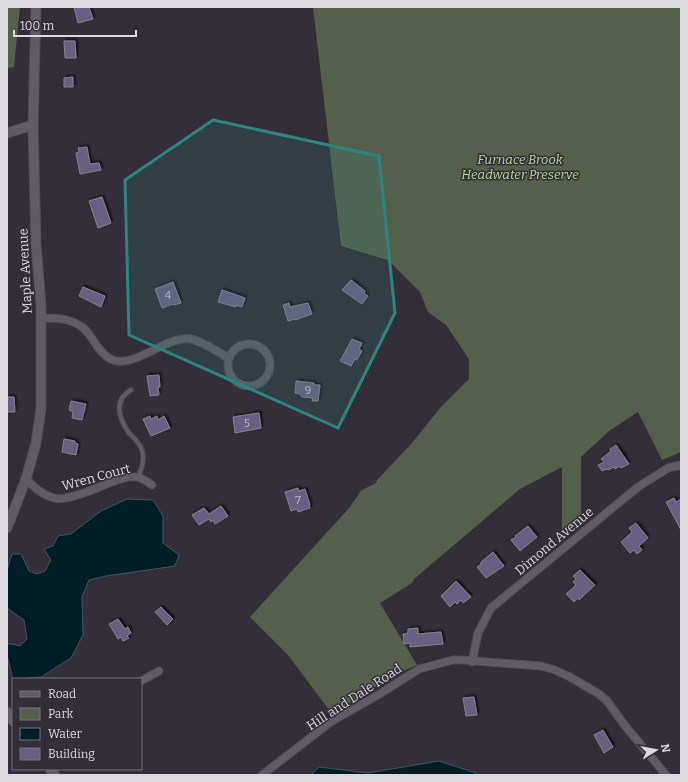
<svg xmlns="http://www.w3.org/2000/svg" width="688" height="782" font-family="Bitter,serif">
<defs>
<filter id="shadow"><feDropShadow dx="2" dy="-2" stdDeviation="1" flood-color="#0009"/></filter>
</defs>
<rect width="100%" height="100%" fill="#332e37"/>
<path fill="#545f4c" d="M7,7h13l-6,60 -7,1z
M313,7h368v445l-19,8 -24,-48 -29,19 -28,26v66l-19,16v-72l-42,22 -106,90 -2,4 -32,20 37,62 -21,9 -64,40 -44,-59 -38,-38 100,-110c3,-5 9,-12 10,-16l16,-8 1,-3 35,-37 28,-35 29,-29v-20l-23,-34 -18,-13 -8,-20 -32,-32 -47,-14z"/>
<path fill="#001e26" stroke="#42565d" d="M127,499l26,1 10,16v27l16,12 -4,11 -69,10 -17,4 -7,17 1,38 -12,23 -30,19 -28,2 -6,-24v-11h5l8,2 7,-7 -3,-19 -17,-12v-38l5,-16h9l8,17 8,3 8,-3 6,-11 -7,-11 9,-3 5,-10 13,-2 30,-23z
M439,761l37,12 -1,2h-164l8,-8 49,6z"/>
<path fill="#686082" stroke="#84828d" filter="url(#shadow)" d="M74,7h15l4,12 -15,4z
M64,41h11l1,17h-11z
M73,77v10h-9v-9z
M87,147l3,17 9,-1 2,7 -21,4 -4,-21 3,-1 -1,-4z
M102,197l9,26 -13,5 -9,-27z
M351,280l14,11 -1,2 4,3 -6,8 -20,-14z
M173,282l8,21 -7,2 -1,-1 -11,4 -7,-19z
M83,287l22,9 -4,11 -22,-11z
M222,290l23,8 -3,9 -6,-2v2l-18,-5z
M289,303l1,4 18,-4 4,11 -17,6v-1l-7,2 -5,-16z
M352,339l10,4 -3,6 3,2 -5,9 -2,-1 -4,7 -11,-5z
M159,375l1,12h-2l1,8 -9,1 -3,-20z
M296,381l18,2v2h6l-2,16h-6l1,-3 -11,-1 -2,-3 -5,-1z
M7,397h7l1,15h-8z
M71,401l15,3 -4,16 -10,-2 1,-6 -4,-2z
M259,413l2,15 -26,5 -2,-16z
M150,416l1,3 6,-3 1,4 6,-4 6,12 -19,8 -8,-17z
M64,439l11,2v2l3,1 -2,11 -14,-3z
M616,445l13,19 -8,4 -1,-2 -5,3 -1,-2 -6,3 -1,-1 -5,2 -4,-6 6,-3 -3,-3 10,-8 -1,-2z
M298,488l1,3 6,-2 5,16h-1l1,3 -12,4 -1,-3 -6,2 -6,-19z
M674,498l2,4 5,-3v31l-15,-28z
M221,506l7,10 -13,8 -2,-4 -2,2 -2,-3 -10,6 -7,-10 12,-7 5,6z
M636,523l12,15 -9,8 3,4 -5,4 -3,-4 -4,3 -9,-11 11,-10 -3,-4z
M528,526l9,11 -17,14 -9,-11 5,-3 -1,-1z
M493,552l11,14 -18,12 -9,-11 4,-3v-2z
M580,570l15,15 -16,15 -1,-2 -4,4 -8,-8 10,-9 -3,-3 3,-3 -3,-3z
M456,581l15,16 -8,6 -2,-3 -4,4 -2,-2 -5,5 -9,-11z
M161,607l12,12 -6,6 -12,-13z
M118,619l7,10 3,-2 3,6 -4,3 2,2 -6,3 -2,-4 -3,2 -9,-15z
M418,628v6l23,-2 2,12 -33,3v-4l-6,1 -1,-10 5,-1v-4z
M474,697l3,18 -11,1 -3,-18z
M603,730l10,17 -9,6 -10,-18z"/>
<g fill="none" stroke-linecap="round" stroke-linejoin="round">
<defs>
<path id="service" d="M131,390c-18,10 -12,29 -2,43 5,5 11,10 13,17 3,10 0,18 -4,27"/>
<path id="minor" d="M41,318c14,0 29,0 41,9 6,4 11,13 15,19 4,5 9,12 16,14 22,8 55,-25 78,-21 13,3 27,13 38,19
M228 365a21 21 0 1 1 42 0a21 21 0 1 1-42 0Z
M26,479c8,8 16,16 28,19 12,4 43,-10 55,-15 8,-3 19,-7 27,-6 6,0 11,5 16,8
M472,662l6,-29 13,-25 147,-121 30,-19 13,-3
M141,681l18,-10
M262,775l70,-54 46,-26 41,-26 34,-9h9l79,6 14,4 15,7 29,17 8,7 19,26 40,48"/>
<path id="tertiary" d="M7,133l26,-8
M7,528l19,-49 10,-36 5,-34v-104l-5,-61 -3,-119 3,-118
M7,712l6,9
M50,769l5,6"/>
</defs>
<use href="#service" stroke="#514d54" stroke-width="5.5"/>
<use href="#minor" stroke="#514d54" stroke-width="9"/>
<use href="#tertiary" stroke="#514d54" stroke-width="11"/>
<use href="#service" stroke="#615b66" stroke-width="3.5"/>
<use href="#minor" stroke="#615b66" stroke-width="7"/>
<use href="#tertiary" stroke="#615b66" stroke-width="9"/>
</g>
<path fill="#2e857f" fill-opacity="0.2" stroke="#2e857f" stroke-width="3" stroke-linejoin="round" d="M213,120l166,36 16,157 -57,115 -209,-93 -4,-155z"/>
<g text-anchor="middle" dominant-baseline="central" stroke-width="3" stroke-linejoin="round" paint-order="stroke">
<g font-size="11" fill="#bfbbc7">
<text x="168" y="295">4</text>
<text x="308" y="390">9</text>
<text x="247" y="423">5</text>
<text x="298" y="500">7</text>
</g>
<g font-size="13" font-style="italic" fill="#b7d59c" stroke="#332e37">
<text x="520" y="159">Furnace Brook<tspan x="520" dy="15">Headwater Preserve</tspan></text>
</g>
<g font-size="13" fill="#dcd9de" stroke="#332e37">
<text transform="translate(25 271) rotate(-93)">Maple Avenue</text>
<text transform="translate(96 477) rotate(-15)">Wren Court</text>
<text transform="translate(554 541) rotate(-40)">Dimond Avenue</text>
<text transform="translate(354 697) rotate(-33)">Hill and Dale Road</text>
</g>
</g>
<rect width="688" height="782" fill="none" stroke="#dcd9de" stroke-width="16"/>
<rect x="12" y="678" width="130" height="92" fill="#332e37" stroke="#77727a"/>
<rect x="20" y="691" width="20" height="6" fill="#615b66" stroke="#77727a"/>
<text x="48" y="698" font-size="12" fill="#dcd9de">Road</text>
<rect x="20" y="708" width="20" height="12" fill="#545f4c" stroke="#77727a"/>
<text x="48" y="718" font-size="12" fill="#dcd9de">Park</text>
<rect x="20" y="728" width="20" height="12" fill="#001e26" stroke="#77727a"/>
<text x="48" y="738" font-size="12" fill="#dcd9de">Water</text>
<rect x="20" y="748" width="20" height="12" fill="#686082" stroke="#77727a"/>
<text x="48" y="758" font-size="12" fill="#dcd9de">Building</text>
<g transform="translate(656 750) rotate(79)" stroke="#332e37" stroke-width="3" paint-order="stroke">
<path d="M0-3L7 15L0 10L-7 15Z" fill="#dcd9de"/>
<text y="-6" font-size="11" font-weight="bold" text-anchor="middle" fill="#dcd9de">N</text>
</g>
<path d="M14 30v6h122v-6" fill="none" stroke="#dcd9de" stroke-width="2"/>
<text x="20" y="30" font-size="12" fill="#dcd9de" stroke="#332e37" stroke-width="3" paint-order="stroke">100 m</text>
</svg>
